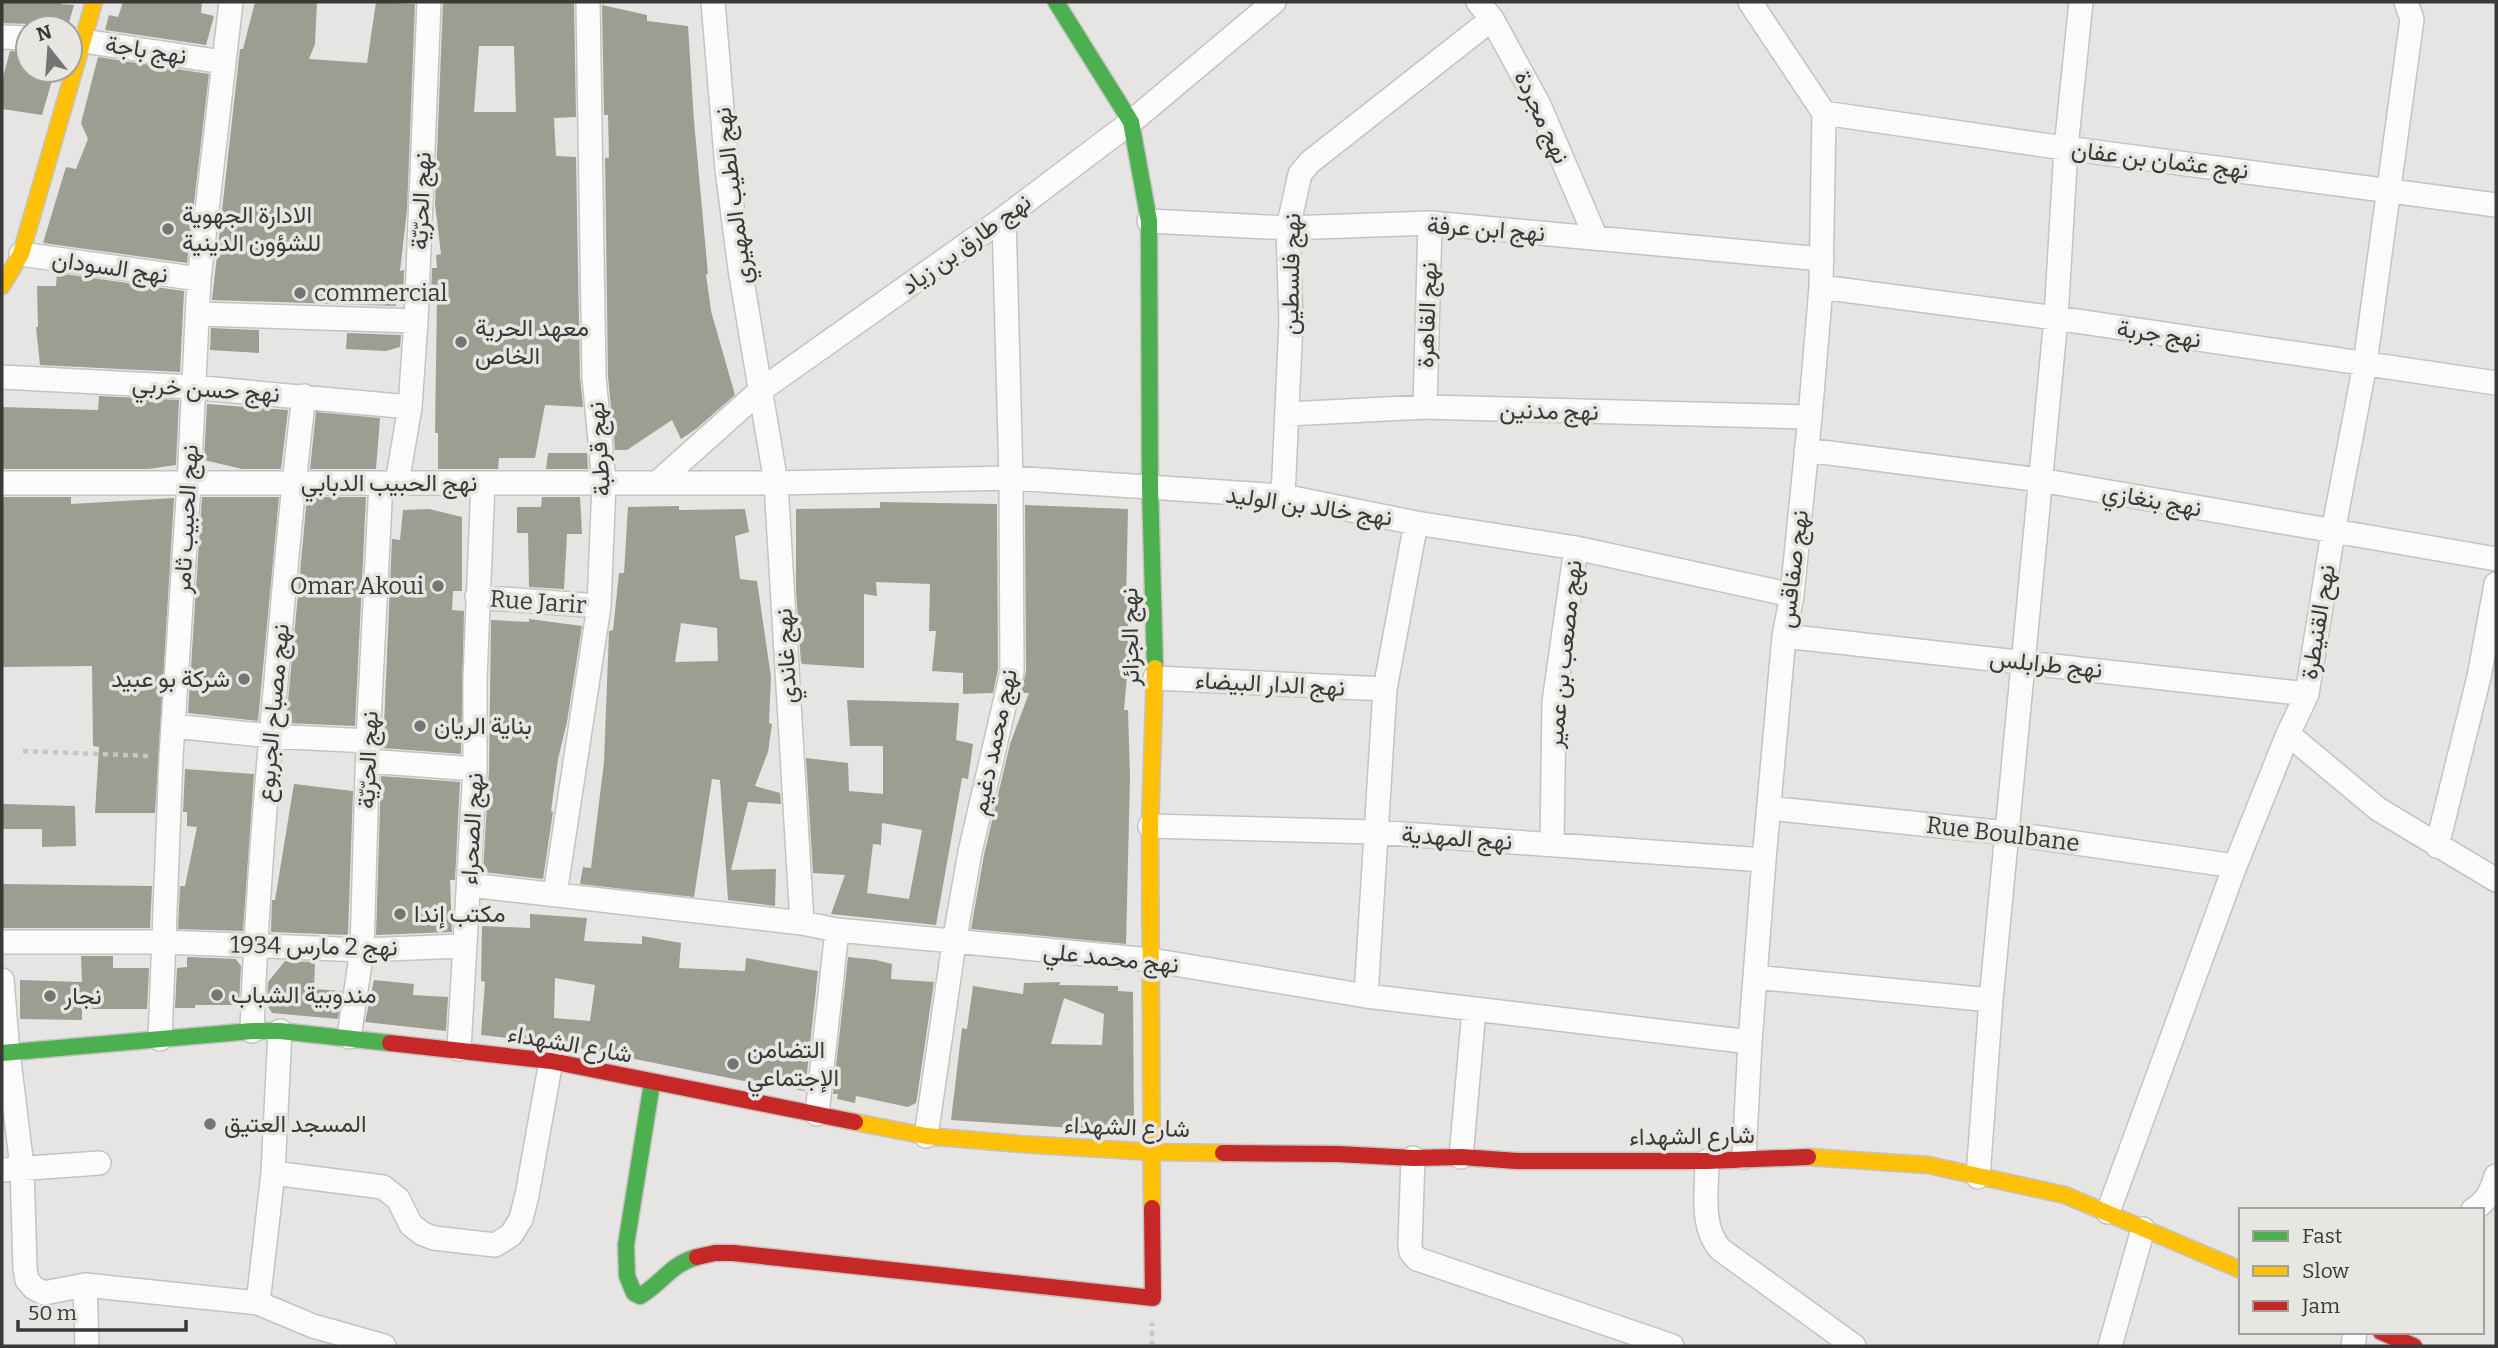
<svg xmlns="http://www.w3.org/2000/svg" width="2498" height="1348" font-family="Bitter,Vazirmatn,serif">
<rect width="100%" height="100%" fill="#e6e5e3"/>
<path fill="#9c9e92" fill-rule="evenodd" d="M2,2h59v2l13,1 -6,21 -6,2h-25l-8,-4 -27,-1z
M123,2h79l-1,11 13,3 -8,29 -101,-15 4,-15 9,2z
M255,2h62l-2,42 -6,15 58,4 9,-61 39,2 -8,206 -7,61 4,-1 -1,29 -9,1 2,6 -184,-6 28,-251h3z
M443,2h131l2,115 -22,1 2,38 20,1 4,220 3,30 -38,-2 -10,53h-36l-1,11h-60v-36h-3l2,-137 -6,1 1,-29h5l-1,-13 5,-1 -6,-50zM479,46h35l2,66h-42z
M602,5l45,10v6l41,5 6,95 14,153h-2l5,37 24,84 -39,34 -15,10 -9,-19 -45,30h-12l-7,-74 -3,-218h4l-1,-43h-4z
M10,51l18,1v18h27l-13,45 -40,-6v-28z
M98,57l111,17 -22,189 -144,-20 23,-76 10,2 12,-30 -7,-16z
M57,273l127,18 -4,81 -140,-7 -4,-38h2l-1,-41h19z
M211,328l48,2v23l-49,-3z
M347,333l54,2 -1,12 -14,4 -40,-2z
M99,396l80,4 -3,65 -28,4h-146v-62l96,3z
M207,404l81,6 -7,59h-39l-38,-9z
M316,412l64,6 -4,51h-66z
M548,453h39l1,16h-42z
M2,497h69v7l103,-6 -19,315h-60l4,-66 -6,-1 -1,-80 -90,1z
M202,497h77l-21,224 -70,-8z
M307,497h59l-11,229 -69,-3z
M542,497h38l2,37h-15l-3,55 -35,-2 -1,-54h-11v-26h24z
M880,502l117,2 1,166 -5,23 -30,1v-21l-31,-2 4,-40h-7l1,-47 -54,-2 1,14 -13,-2v74l-62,-4v-3l-1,3 -5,-74v-81l84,-1z
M1025,505l103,4 -2,93h4l-3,39h3l-6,69h4l2,67 -4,167 -155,-15 13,-74 26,-111 19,-51h-8l5,-21z
M679,506v4l66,-1 4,23 -14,4 5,43 17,2 14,96 -2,46 3,1 -4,28 -13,34 25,7 1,11 -33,-2 -17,68 45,-1 -1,37 -47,-6 -8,-120 -8,-1 -18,118 -114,-13 3,-17 8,1 13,-106 5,-131 4,-1 6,-57h5l4,-66zM681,623l36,5 1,33 -43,1z
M429,509l33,8v74h-9l-1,19 12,1 -3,143 -78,-6 9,-209 8,1 3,-30z
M529,619l53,7 -15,96 -9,37 -7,52 2,1 -10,67 -60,-7 6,-102 2,-150 38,2z
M847,700l112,3 -3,37 17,4 -5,35 -6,-1 -26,147 -105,-11 14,-39 -32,-2 -7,-115 42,5 1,28 34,3v-48h-33zM882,823l40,7 -13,69 -42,-6 6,-49 8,1z
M185,769l69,5 -11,157 -65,-2 2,-43h5l12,-59 -10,-1v-14h-4z
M381,776l79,6 -5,98h-5l2,52 -76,3z
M294,784l59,7 -5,144 -77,-3 1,-32h3z
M2,804l73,2 1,40 -34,1v-18h-40z
M2,884l150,2 -2,42h-148z
M530,914l57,4 -3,23 58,3v-8l39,7 -2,25 66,3 1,-13 72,13 -13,120 -20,-3v-3l-36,-3 -194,-39 -74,-8 4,-53 -4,-1 1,-55 48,2zM555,978l40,7 -5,36 -36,-3z
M81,956h32v12h36l-2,41h-65v11l-62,-1v-39l62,2z
M187,957l49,2 5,7 -2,39h-44v3h-20l2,-40 10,-1z
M848,957l28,3 16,4 -1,15 43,3 -17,116 -1,5 -8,4 -52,-11 -1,7 -18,-4 1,-5h-5z
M285,961l30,1 -1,27 28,2 -4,28 -66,-6 -5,-8 1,-23z
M374,980l40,4 -1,11 35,2 -2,34 -81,-9z
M1060,982l-1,3 59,1v5l15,1 1,140 -183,-12 11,-92 5,1 6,-43 50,8 1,-11zM1064,998l40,16 -2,31 -51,-1z"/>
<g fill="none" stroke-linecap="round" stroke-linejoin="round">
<defs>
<path id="street" d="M713,2l14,167 13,100 36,214 26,440
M1478,2l14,17 47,86 57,133
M2,37l26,1
M70,39l153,23
M1824,113l219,32 453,60
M1149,221l139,7 142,-5 392,36
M21,254l178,25
M1821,287l235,31 440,65
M198,314l218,7
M2,377l190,10 218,20
M1425,407l5,-184
M1288,414l137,-7 385,10
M1806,450l234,30 456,79
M2,483h774l235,-5 272,18 133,27 160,25 216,47
M397,483l13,-76 6,-86 13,-319
M657,483l104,-93 243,-172 127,-96 143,-120
M1283,496l8,-174 -3,-94 12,-54 10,-12 182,-143
M477,597l122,9
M1784,636l523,58
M1155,678l230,11
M173,726l98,10 97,5
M2288,734l90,75 118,71
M368,761l107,8
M1769,808l238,25 228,33
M1150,826l225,6 389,28
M1552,844l2,-142 22,-154
M2437,846l42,-169 17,-93
M470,885l332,38 35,7 314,30 215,36 384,46
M555,894l44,-288 5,-123 -10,-106 -6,-375
M2,942h163l197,8 101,-4
M1755,977l236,23
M2,980l6,72 14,115 3,101 2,12 7,8 10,5 41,-8 173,18 55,23 71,20
M1366,996l19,-307 31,-166
M252,1031c4,-117 13,-233 24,-350 8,-95 16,-190 28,-285
M349,1037l13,-87 6,-209 13,-258
M160,1039l11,-282 18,-274 10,-204 32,-277
M459,1049l16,-280v-90l8,-196
M817,1114l20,-184
M926,1136l28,-193 16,-91 42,-180 -1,-194 -7,-260
M1461,1157l13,-147
M1744,1157l6,-115 14,-182 20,-224 8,-41 18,-178 11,-130 3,-174 -74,-111
M1413,1158l-3,87 1,7 6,7 255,87
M1707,1161c0,29 -7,65 13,88l134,97
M2,1170l97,-7
M273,1173l110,14 15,12 13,26 12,9 11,4 61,7 16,-10 10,-16 6,-24 24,-134
M1978,1177l13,-177 65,-682 10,-170 15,-146
M2473,1210c14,-9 18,-18 23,-34
M2108,1212l127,-346 53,-132 19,-40 26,-162 32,-168 47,-345 -6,-17
M85,1285l2,61
M258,1303l15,-130 7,-142
M2110,1346l33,-117
M2353,1346l2,-14"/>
<path id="fast" d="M1056,2l75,120 18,99 1,266 5,181
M2,1053l250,-22h28l110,12
M652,1083l-26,162 1,31 7,17 6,3c22,-13 31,-32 57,-39"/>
<path id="slow" d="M2,286l19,-32 73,-252
M855,1122l71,14 94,8 133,8 70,1
M1808,1157l120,8 137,30 176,75
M1152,1208l-2,-382 5,-158"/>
<path id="jam" d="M390,1043l161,18 304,61
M1223,1153l114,1 76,4 48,-1 56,4h190l101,-4
M697,1257l18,-4h18l420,45 -1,-90
M2381,1332l33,14"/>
</defs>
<use href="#street" stroke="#c4c3c1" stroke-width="26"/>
<use href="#fast" stroke="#c4c3c1" stroke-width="19"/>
<use href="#slow" stroke="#c4c3c1" stroke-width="19"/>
<use href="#jam" stroke="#c4c3c1" stroke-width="19"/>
<path stroke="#c6c5c5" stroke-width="4.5" stroke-dasharray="5 5" stroke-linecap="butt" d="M23,751l126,5
M1152,1346v-23"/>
<use href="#street" stroke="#fbfbfb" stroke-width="23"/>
<use href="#fast" stroke="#4caf50" stroke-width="16"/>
<use href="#slow" stroke="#ffc107" stroke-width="16"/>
<use href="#jam" stroke="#c62828" stroke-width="16"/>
</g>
<g fill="#767574" stroke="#e7e6e2" stroke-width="2.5">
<circle cx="168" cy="229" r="7"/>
<circle cx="300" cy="293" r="7"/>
<circle cx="461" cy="342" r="7"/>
<circle cx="438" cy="586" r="7"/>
<circle cx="244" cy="679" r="7"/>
<circle cx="420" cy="726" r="7"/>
<circle cx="400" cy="914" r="7"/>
<circle cx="217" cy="995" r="7"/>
<circle cx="50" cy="996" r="7"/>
<circle cx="733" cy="1064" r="7"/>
<circle cx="210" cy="1124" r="7"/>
</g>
<g text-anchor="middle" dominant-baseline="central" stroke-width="7" stroke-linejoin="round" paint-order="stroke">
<g font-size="24" fill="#3a3938" stroke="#e7e6e2">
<text transform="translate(146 50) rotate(9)">نهج باجة</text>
<text transform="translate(1542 117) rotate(65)">نهج مجردة</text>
<text transform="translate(2160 160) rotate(7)">نهج عثمان بن عفان</text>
<text transform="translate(733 196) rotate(-97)">نهج الطيب المهيري</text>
<text transform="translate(421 201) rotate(-88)">نهج الحرّيّة</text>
<text transform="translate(1486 229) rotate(4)">نهج ابن عرفة</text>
<text transform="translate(966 244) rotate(-36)">نهج طارق بن زياد</text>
<text transform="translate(110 267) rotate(8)">نهج السودان</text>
<text transform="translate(1291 274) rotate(-89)">نهج فلسطين</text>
<text transform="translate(1427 315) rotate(-88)">نهج القاهرة</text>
<text transform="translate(2159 334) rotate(8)">نهج جربة</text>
<text transform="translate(206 389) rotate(4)">نهج حسن خربي</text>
<text transform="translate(1549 411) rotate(1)">نهج مدنين</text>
<text transform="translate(599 449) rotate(-94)">نهج قرطبة</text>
<text x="389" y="483">نهج الحبيب الدبابي</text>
<text transform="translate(2152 500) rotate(10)">نهج بنغازي</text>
<text transform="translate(1309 506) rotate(8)">نهج خالد بن الوليد</text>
<text transform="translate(186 519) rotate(-87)">نهج الحبيب ثامر</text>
<text transform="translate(1793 569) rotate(-83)">نهج صفاقس</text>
<text transform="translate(538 602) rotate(4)">Rue Jarir</text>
<text transform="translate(2318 622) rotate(-81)">نهح القنيطرة</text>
<text transform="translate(1130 637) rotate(-91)">نهج الجزائر</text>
<text transform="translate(1564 654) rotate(-84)">نهج مصعب بن عمير</text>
<text transform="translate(786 656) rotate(-93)">نهج غاندي</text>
<text transform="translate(2046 664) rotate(6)">نهج طرابلس</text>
<text transform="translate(1270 684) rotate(3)">نهج الدار البيضاء</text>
<text transform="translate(273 713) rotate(-85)">نهج مصباح الجربوع</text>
<text transform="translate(994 742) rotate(-78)">نهج محمد دغيم</text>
<text transform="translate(368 760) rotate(-88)">نهج الحرّيّة</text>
<text transform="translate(472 829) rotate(-87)">نهج الصحراء</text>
<text transform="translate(2003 834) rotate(7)">Rue Boulbane</text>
<text transform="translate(1457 838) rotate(4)">نهج المهدية</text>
<text transform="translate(314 946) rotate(1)">نهج 2 مارس 1934</text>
<text transform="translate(1111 958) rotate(6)">نهج محمد علي</text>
<text transform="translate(570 1044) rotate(10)">شارع الشهداء</text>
<text transform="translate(1127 1127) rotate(2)">شارع الشهداء</text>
<text transform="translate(1692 1136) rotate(-1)">شارع الشهداء</text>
</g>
<g font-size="24" fill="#3a3938" stroke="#e7e6e2" text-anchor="start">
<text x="182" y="215">الادارة الجهوية<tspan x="182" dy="28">للشؤون الدينية</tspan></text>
<text x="314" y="293">commercial</text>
<text x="475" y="328">معهد الحرية<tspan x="475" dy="28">الخاص</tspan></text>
<text x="424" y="586" text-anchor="end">Omar Akoui</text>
<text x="230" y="679" text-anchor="end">شركة بو عبيد</text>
<text x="434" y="726">بناية الريان</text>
<text x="414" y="914">مكتب إندا</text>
<text x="231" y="995">مندوبية الشباب</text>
<text x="64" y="996">نجار</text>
<text x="747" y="1050">التضامن<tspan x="747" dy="28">الإجتماعي</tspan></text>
<text x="224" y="1124">المسجد العتيق</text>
</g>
</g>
<rect width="2498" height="1348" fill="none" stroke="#3a3938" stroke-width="7"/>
<rect x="2239" y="1208" width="245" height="126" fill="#e7e6e2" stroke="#a2a19e" stroke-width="2"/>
<rect x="2253" y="1231" width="35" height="10" fill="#4caf50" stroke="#a2a19e" stroke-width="2"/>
<text x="2302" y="1243" font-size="21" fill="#3a3938">Fast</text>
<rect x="2253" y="1266" width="35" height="10" fill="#ffc107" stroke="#a2a19e" stroke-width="2"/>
<text x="2302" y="1278" font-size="21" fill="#3a3938">Slow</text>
<rect x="2253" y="1301" width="35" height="10" fill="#c62828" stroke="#a2a19e" stroke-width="2"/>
<text x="2302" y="1313" font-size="21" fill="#3a3938">Jam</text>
<g transform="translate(49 49) rotate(343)"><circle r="33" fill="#e7e6e2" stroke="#a2a19e" stroke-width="2"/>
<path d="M0-5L12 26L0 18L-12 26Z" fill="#767574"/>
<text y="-10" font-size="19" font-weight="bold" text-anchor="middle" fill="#3a3938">N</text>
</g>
<path d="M18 1320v10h168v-10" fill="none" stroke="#3a3938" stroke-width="3.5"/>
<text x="28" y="1320" font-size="21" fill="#3a3938" stroke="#e7e6e2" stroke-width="5" paint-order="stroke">50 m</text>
</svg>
